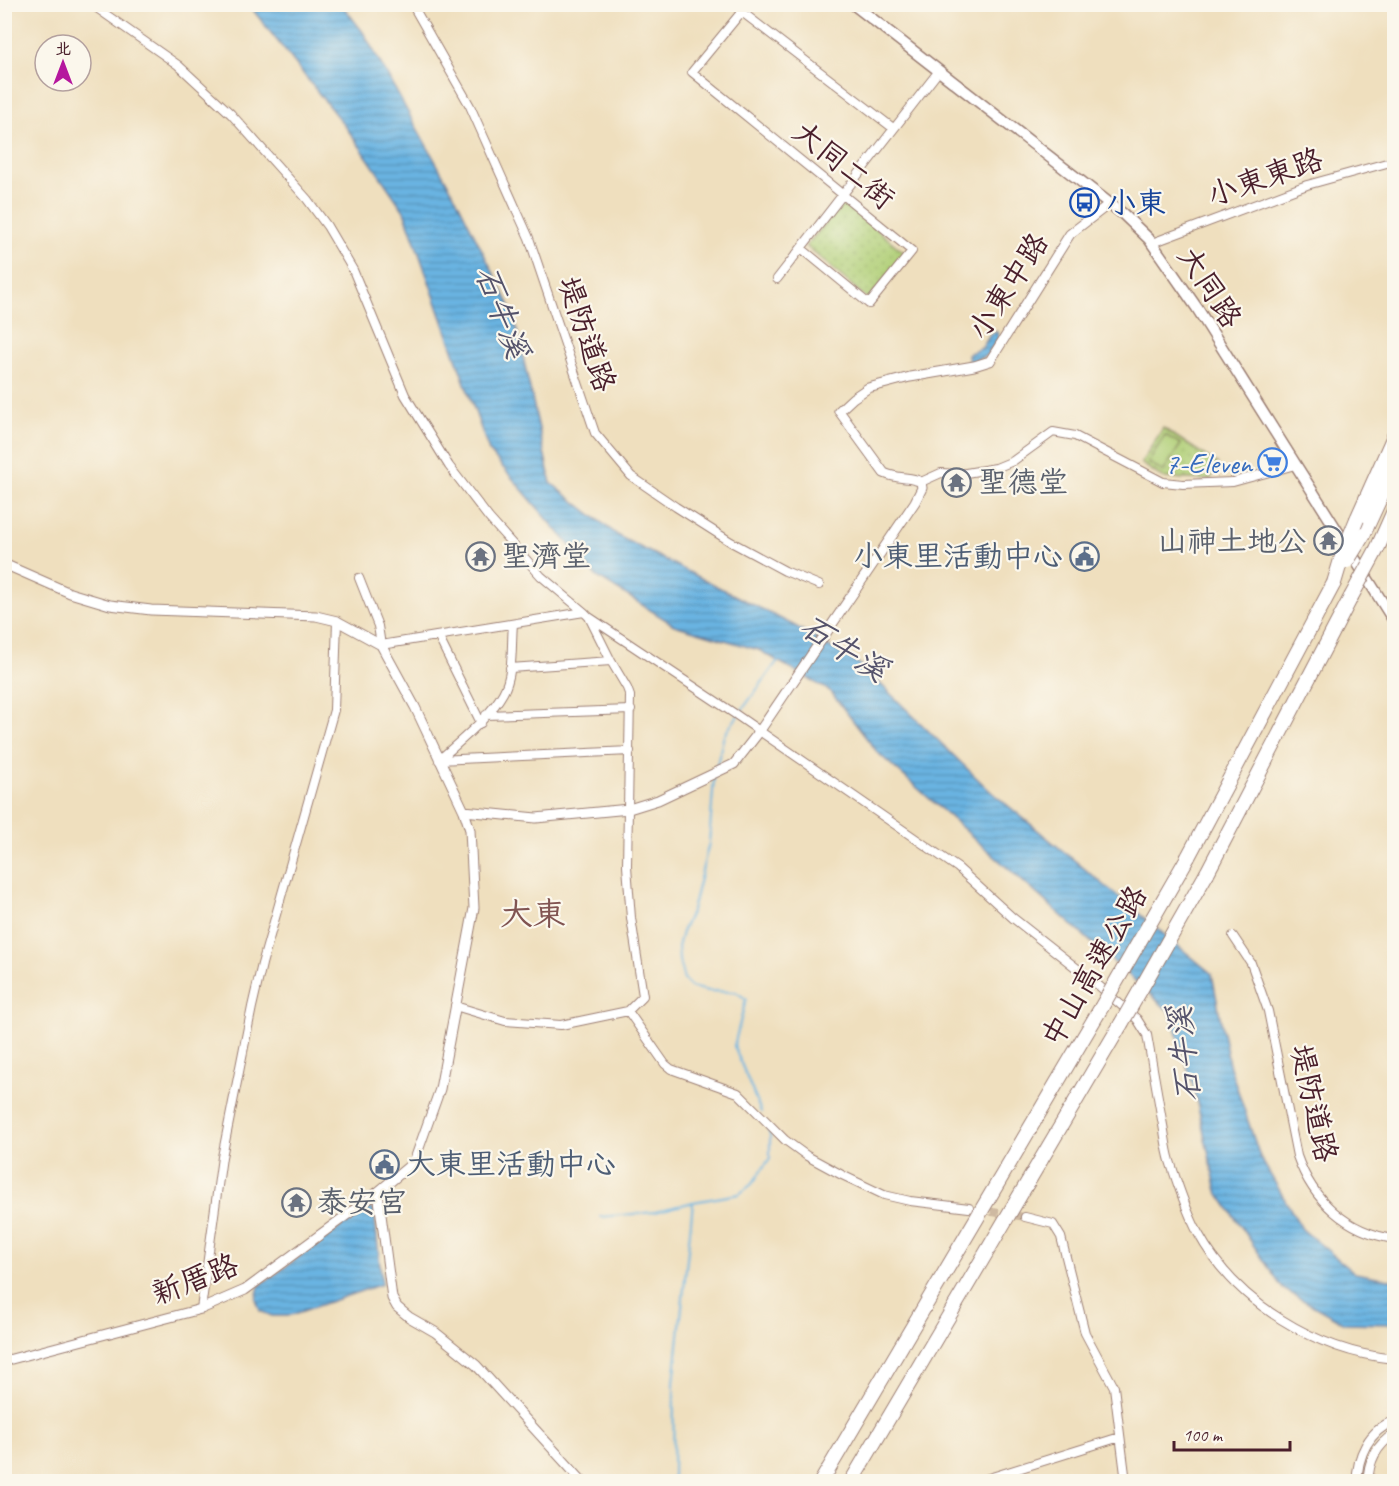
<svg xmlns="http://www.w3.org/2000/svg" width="1399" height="1486" font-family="Caveat,'LXGW WenKai TC',sans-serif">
<defs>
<pattern id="grass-dots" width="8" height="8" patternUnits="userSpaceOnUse" patternTransform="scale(1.5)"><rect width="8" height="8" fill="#b0cf77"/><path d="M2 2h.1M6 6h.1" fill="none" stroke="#99b167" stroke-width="1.8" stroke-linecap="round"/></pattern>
<pattern id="water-rules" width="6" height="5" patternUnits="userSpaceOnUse" patternTransform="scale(1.5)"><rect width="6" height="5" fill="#69b4e2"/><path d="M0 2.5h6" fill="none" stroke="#5892b7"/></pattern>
</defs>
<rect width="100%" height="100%" fill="#fbf7ec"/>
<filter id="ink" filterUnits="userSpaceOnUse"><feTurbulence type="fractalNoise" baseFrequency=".0167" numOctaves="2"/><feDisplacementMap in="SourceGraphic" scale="12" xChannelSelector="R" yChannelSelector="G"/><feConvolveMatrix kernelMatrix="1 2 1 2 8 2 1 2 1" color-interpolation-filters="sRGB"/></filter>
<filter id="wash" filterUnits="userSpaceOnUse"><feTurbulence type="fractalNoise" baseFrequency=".008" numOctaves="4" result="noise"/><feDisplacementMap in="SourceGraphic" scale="24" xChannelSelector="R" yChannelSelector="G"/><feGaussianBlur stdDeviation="1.35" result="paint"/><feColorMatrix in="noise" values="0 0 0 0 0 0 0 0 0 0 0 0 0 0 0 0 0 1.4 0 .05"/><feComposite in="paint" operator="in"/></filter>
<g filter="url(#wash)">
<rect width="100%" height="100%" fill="#efdfbe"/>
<path fill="url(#grass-dots)" stroke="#7d7751" stroke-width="1.5" d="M844,202l62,52 -38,45 -62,-53z
M1163,428l55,36 -8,16 -47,-2 -22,-15z"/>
<path fill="#b0cf77" stroke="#7d7751" stroke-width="1.5" d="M1165,435l16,9 -18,28 -15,-10z"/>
<path fill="url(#water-rules)" stroke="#5a6a86" stroke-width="1.5" d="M249,5h93l21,27 93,166 57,114 38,171 69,54 175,89 66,39 128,125 223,184 17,90 31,93 42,72 53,44 39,7v44l-50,-1 -61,-34 -66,-98 -24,-106 -23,-73 -292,-259 -48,-62 -71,-41 -85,-25 -78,-49 -107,-125 -85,-240 -50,-73z
M996,331l3,6 -12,18 -18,9 -1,-10 14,-6 8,-13z
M369,1207l5,4 8,73 -94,32h-16l-12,-5 -4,-12 3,-13z"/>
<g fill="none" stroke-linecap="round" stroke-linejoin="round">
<path stroke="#69b4e2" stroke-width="2" d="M716,769l8,-34 55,-76
M714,778l-5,65 -17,67 -10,22 -4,15 1,13 5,20 7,7 17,4 28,1 10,7 -12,47 27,66
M600,1217l55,-5 38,-10
M673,1482l1,-99 19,-181 46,-8 13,-10 18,-26v-24l-3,-8"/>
</g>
</g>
<g filter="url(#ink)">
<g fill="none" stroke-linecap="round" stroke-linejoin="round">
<path stroke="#ceb9a1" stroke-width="8" stroke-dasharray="8 4" stroke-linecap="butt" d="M979,1210l46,7"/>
<defs>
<path id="minor" d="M91,4l87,61 53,49 76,85 20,27 26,44 52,125 44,71 40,52 52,58 43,36
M412,4l58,102 59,132 66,195 36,43 45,31 55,35 54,29 34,14
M748,4l-56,68 220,179 -43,53 -68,-56
M742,12l151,116
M1152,243l155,-58 87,-24
M777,279l161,-207
M921,482l20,-9 19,1 36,-6 17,-7 40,-29 22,4 88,46 20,2 50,-2 62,-17
M359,578l19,48 3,19 203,-33 5,5 22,44 16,27 3,8 -3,170 4,52 12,78 -15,15 -67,14 -56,-4 -50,-15
M589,617l146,97 223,154 55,50 85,67 39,34 10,16c5,29 10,57 15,85 3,14 4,28 8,41 8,24 16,50 28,72 38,70 118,118 196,126
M438,636l43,87
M510,668l101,-7
M486,715l145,-5
M439,760l191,-9
M439,760c22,-20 50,-42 64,-67 11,-19 8,-48 10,-69
M1233,936l18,27 17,48 29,145c16,45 50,76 97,83
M628,1011l37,53 6,5 67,24 47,47 22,16 35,19 42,20 26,6 59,7
M1025,1217l28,7 8,13 24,96 29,54 12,95
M201,1309l21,-152 30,-150 10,-43 72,-254 3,-89
M976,1482l144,-45"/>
<path id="tertiary" d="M4,564l66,29 40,12 41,5 165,6 21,5 44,24 34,62 49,104 6,19 4,78 -34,181 -26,73 -36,30 14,106 5,9 12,10 26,15 41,33 107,117
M464,811l72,7 93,-9 29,-9 76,-36 25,-32 156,-230 7,-14 -1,-6c-10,-6 -22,-2 -37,-9l-45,-62 14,-13 15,-10 42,-11 64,-11 16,-5 80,-127 39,-30
M4,1361l197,-52 44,-19 133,-98
M1357,1482c0,-26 12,-52 37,-61
M1368,1482c0,-21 9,-37 26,-48"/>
<path id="secondary" d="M853,4l270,210 26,25 48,69 197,313"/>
<path id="motorway" d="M1357,519l37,-83
M1363,535l31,-67
M1377,549l17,-38
M1188,857l146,-274
M1207,873l144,-276
M821,1482l280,-474
M851,1482l270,-458"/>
</defs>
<use href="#minor" stroke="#9c7f74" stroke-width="10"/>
<use href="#tertiary" stroke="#9c7f74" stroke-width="11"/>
<use href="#secondary" stroke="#9c7f74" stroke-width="13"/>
<use href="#motorway" stroke="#9c7f74" stroke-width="16"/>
<use href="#minor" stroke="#fff" stroke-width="8"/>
<use href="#tertiary" stroke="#fff" stroke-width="9"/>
<use href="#secondary" stroke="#fff" stroke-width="10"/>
<use href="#motorway" stroke="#fff" stroke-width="14"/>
<defs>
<path id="motorway-bridge" d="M1347,561l16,-26
M1334,583l9,-30 14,-34
M1351,597l26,-48
M1101,1008l87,-151
M1121,1024l86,-151"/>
</defs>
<use href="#motorway-bridge" stroke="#9c7f74" stroke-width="16" stroke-linecap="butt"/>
<use href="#motorway-bridge" stroke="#fff" stroke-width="14"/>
</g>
</g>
<defs>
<symbol id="bus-ring" viewBox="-11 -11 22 22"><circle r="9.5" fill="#fbf7ec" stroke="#1a4fb4" stroke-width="1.5"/><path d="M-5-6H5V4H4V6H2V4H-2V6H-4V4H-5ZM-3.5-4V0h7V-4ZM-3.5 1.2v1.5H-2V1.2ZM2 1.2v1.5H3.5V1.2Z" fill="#1a4fb4"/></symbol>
<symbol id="supermarket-ring" viewBox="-11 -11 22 22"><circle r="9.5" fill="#fbf7ec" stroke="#3f7fe0" stroke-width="1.5"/><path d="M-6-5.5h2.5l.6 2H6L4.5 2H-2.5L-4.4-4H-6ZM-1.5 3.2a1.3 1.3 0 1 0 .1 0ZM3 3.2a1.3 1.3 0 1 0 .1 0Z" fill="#3f7fe0"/></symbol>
<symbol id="temple-ring" viewBox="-11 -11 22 22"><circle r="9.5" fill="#fbf7ec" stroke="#6b7280" stroke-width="1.5"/><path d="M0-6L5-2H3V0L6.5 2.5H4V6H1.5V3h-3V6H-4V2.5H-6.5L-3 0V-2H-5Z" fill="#6b7280"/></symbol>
<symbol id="civic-ring" viewBox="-11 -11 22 22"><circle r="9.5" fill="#fbf7ec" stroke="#5c6f8a" stroke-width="1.5"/><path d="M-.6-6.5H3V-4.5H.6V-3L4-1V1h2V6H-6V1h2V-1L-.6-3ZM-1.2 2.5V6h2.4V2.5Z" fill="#5c6f8a"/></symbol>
</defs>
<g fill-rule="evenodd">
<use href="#bus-ring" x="1068" y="186" width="33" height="33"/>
<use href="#supermarket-ring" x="1256" y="446" width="33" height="33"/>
<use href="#temple-ring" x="940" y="466" width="33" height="33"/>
<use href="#temple-ring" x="1312" y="524" width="33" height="33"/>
<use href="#temple-ring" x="464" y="540" width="33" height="33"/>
<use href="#civic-ring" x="1068" y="540" width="33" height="33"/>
<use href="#civic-ring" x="368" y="1148" width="33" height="33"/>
<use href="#temple-ring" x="280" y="1186" width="33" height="33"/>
</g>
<g text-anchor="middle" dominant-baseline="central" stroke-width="4.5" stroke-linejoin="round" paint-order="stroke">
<g font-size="30" fill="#4a1f2b" stroke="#fbf7ec">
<text transform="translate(844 165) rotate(39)">大同二街</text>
<text transform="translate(1265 177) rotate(-19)">小東東路</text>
<text transform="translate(1008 286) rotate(-57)">小東中路</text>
<text transform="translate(1210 287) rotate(57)">大同路</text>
<text transform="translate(587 334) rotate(71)">堤防道路</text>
<text transform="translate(1094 966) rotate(-60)">中山高速公路</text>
<text transform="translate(1314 1103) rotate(77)">堤防道路</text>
<text transform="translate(195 1279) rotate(-21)">新厝路</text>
</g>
<g font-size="30" fill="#164399" stroke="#fbf7ec" text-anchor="start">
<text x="1106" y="203">小東</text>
</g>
<g font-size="30" fill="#366cbe" stroke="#fbf7ec" text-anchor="end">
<text x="1252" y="463">7-Eleven</text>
</g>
<g font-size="30" fill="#5b616d" stroke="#fbf7ec" text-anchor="start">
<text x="978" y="482">聖德堂</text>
<text x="1307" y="541" text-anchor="end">山神土地公</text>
<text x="501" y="556">聖濟堂</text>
<text x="317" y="1202">泰安宮</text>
</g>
<g font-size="30" fill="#4e5e75" stroke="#fbf7ec" text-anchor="end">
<text x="1063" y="556">小東里活動中心</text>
<text x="406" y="1164" text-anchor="start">大東里活動中心</text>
</g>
<g font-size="32" font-style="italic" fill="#55536b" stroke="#fbf7ec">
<text transform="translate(502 312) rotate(69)">石牛溪</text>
<text transform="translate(844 648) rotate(32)">石牛溪</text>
<text transform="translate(1184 1054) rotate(-96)">石牛溪</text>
</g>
<g font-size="33" fill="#815452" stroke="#fbf7ec">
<text x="533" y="914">大東</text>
</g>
</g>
<rect width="1399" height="1486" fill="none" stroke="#fbf7ec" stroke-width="24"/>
<g transform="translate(63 63)"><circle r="28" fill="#fbf7ec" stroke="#b4a19f" stroke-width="1.5"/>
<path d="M0-4.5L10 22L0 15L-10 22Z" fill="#b5179e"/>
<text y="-9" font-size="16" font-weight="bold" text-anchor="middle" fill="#4a1f2b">北</text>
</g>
<path d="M1174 1441v9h116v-9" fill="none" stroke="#4a1f2b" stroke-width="3"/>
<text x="1183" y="1441" font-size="18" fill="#4a1f2b" stroke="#fbf7ec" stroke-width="4.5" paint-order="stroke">100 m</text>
</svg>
